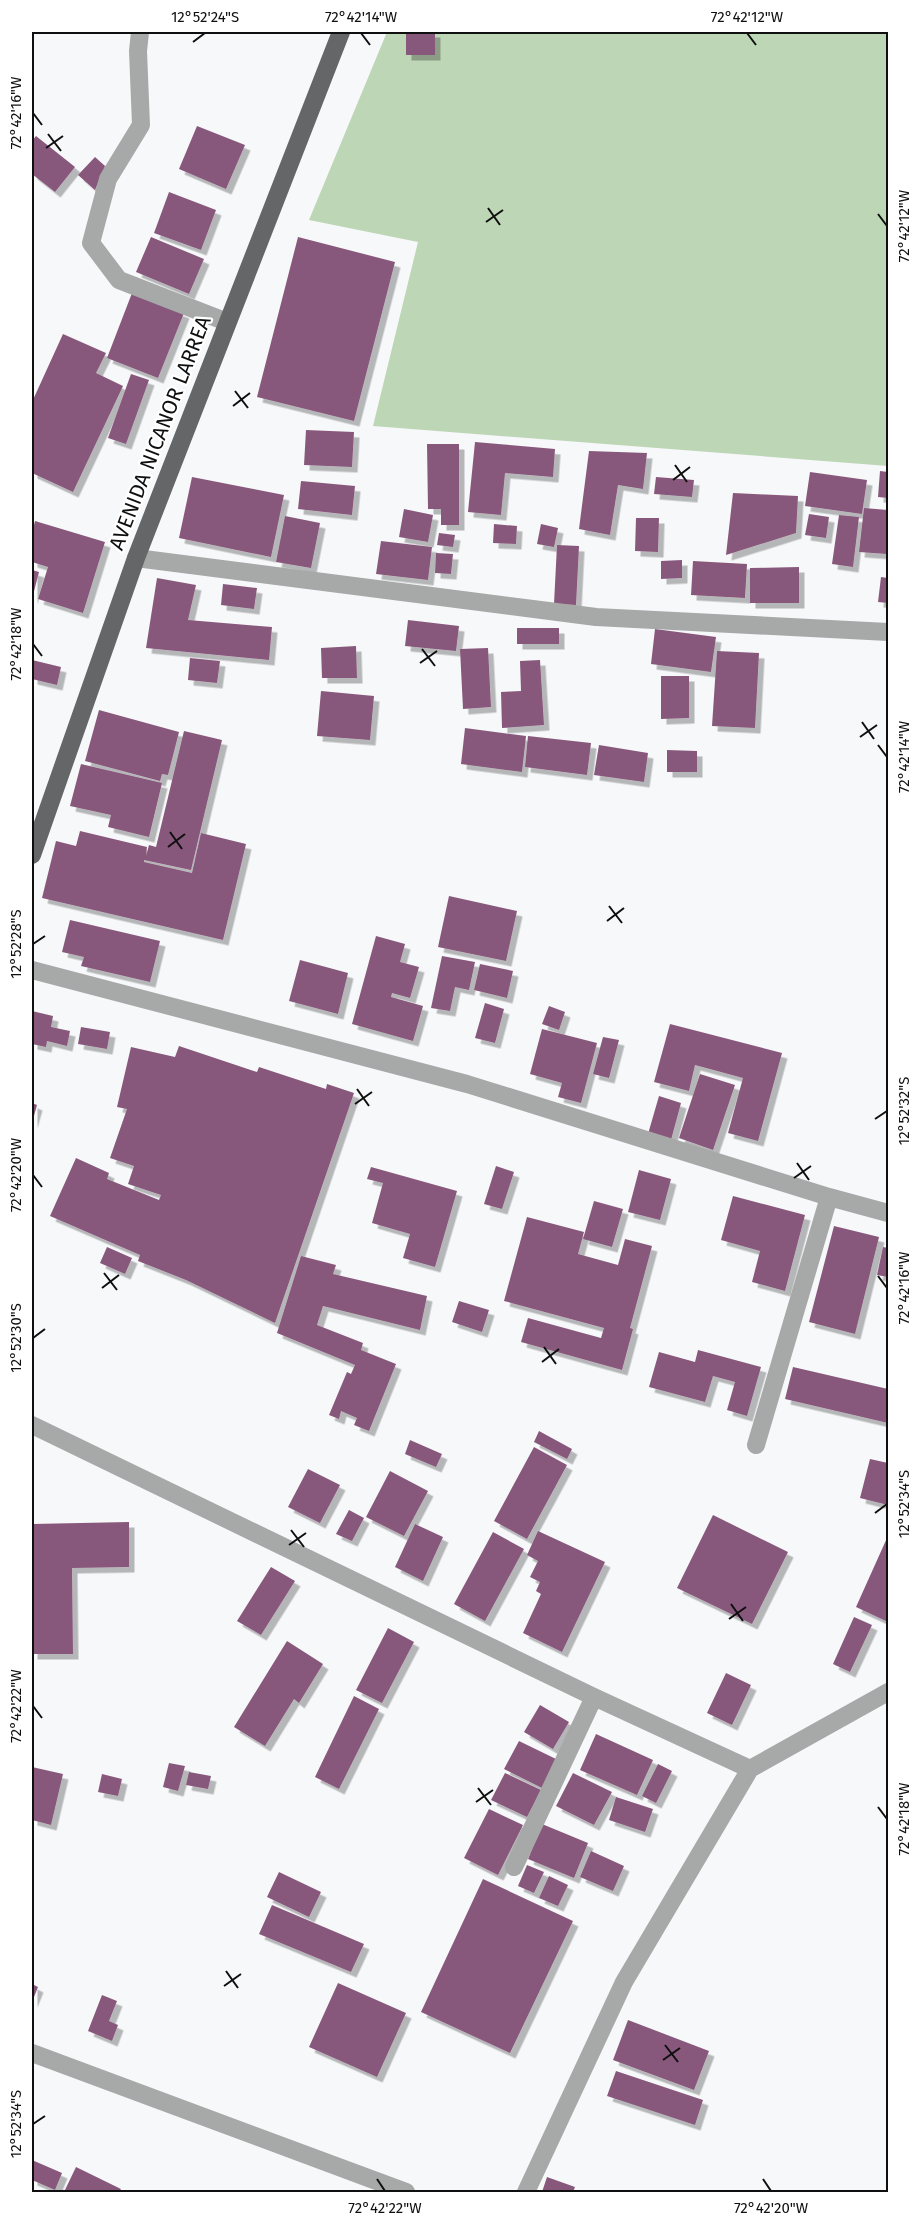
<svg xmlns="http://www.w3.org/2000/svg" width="920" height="2224" font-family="'Fira Sans',sans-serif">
<defs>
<filter id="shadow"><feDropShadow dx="5.5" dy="5.5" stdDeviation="0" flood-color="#0004"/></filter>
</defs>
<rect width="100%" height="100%" fill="#f7f8fa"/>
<path fill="#bdd6b5" d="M387,32h501v434l-515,-40 45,-184 -109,-22z"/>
<path fill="#88597b" filter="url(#shadow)" d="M406,32h29v23h-29z
M197,126l48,19 -19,44 -47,-20z
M36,136l39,31 -20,25 -23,-18v-33z
M95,157l10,9 -10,24 -17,-15z
M169,192l47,18 -15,40 -47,-17z
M151,237l53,22 -15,35 -53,-22z
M298,237l97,25 -41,159 -97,-24z
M132,293l52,20 -26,65 -51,-20z
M63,334l43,19 -10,20 27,13 -50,106 -41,-19v-71z
M131,374l18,6 -23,64 -18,-6z
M306,430l48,2 -2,35 -48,-2z
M475,442l80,7 -2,28 -48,-4 -4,42 -33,-3z
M427,444h32v81h-18v-16h-13z
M589,451l58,2 -4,36 -25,-4 -8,50 -31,-6z
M880,471l8,1v26l-10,-1z
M810,472l57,8 -5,34 -57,-8z
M192,477l92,18 -13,62 -92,-19z
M656,477l38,3 -2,17 -38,-3z
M301,481l54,5 -3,29 -54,-6z
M733,493l65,3 -2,37 -70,22z
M864,508l24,2 -1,44 -28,-2z
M404,509l29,6 -5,27 -29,-5z
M809,514l20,3 -3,21 -21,-3z
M839,515l20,2 -6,50 -21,-3z
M285,516l35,7 -9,45 -35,-6z
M636,518h23l-1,34 -23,-1z
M35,521l70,21 -22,71 -45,-14 10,-32 -16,-5v-29z
M494,524l23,2 -1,18 -23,-1z
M541,524l17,4 -4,19 -17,-3z
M439,533l16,2 -2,12 -16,-2z
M381,541l51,6 -4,33 -52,-6z
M557,545l22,1 -3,59 -22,-1z
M436,553l17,1 -2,20 -16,-1z
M682,560v18l-21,1v-18z
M693,561l54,3 -2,34 -54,-3z
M799,567v36h-49v-35z
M32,570l7,2 -7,27z
M881,577l7,1v25l-10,-1z
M157,578l39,7 -8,35 84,7 -3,33 -123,-12z
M223,584l34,4 -3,21 -33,-4z
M408,620l51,6 -3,25 -51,-5z
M517,628h42v16h-42z
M655,629l61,8 -5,35 -60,-8z
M356,646l1,32h-35l-1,-30z
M488,648l3,59 -28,2 -3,-60z
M717,651l42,2 -4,75 -43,-2z
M190,658l30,3 -3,22 -29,-3z
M32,660l29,7 -4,18 -25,-6z
M540,660l4,65 -42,3 -1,-36 20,-1 -1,-30z
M661,676h28v42l-28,1z
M321,691l53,5 -4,44 -53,-4z
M99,710l80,22 -11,43 -6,-1 -2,7 -75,-20z
M465,728l61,8 -4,36 -61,-8z
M184,731l38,9 -31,130 -47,-10v2l48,11 9,-40 45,11 -23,96 -181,-42 14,-57 20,5 4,-15 67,16 -1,9 3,-11 7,2z
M528,736l63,7 -4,32 -62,-8z
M599,745l49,8 -4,29 -50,-7z
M667,750l30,1v21h-30z
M81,764l81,19 -13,54 -41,-10 3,-12 -41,-9z
M449,896l68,15 -11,50 -68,-14z
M70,920l90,21 -10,41 -69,-16 3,-9 -22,-5z
M376,936l29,8 -5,18 19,5 -9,31 -18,-5 -1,4 32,9 -10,35 -61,-17z
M442,956l33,6 -6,28 -14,-3 -5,24 -19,-3z
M300,960l48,13 -10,41 -49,-13z
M480,964l33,7 -6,27 -33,-8z
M485,1003l19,6 -9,34 -20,-5z
M549,1006l16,6 -6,18 -17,-6z
M32,1011l21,5 -2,11 19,4 -3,15 -20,-5 -1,6 -14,-3z
M670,1024l112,29 -24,88 -30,-8 15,-55 -48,-13 -6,26 -35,-9z
M81,1027l29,5 -3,17 -29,-5z
M542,1029l55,14 -16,60 -23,-6 4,-14 -32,-9z
M603,1037l16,3 -10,38 -16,-4z
M179,1046l78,26 2,-5 67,22 1,-5 27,9 -79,230 -89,-43 -48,-19 2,-6 -90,-39 26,-58 33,15 -2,6 52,21 2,-5 -33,-11 6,-18 -24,-8 17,-49 -10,-2 14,-60 44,10z
M700,1074l35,11 -22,65 -34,-12z
M659,1096l22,7 -10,37 -23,-6z
M32,1103l5,2 -5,18z
M496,1166l18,6 -12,37 -18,-5z
M371,1167l86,24 -22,76 -32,-9 7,-24 -38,-11 11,-40 -16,-4z
M639,1170l32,9 -11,41 -32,-8z
M733,1196l72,19 -20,76 -33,-9 8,-31 -39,-11z
M594,1201l29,8 -11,38 -29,-8z
M527,1217l57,15 -6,22 40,11 7,-26 27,7 -22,82 3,1 -11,41 -101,-28 7,-24 73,20 3,-10 -100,-27z
M834,1226l45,11 -24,97 -46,-12z
M107,1247l25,11 -7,16 -25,-11z
M883,1247l5,1v29l-11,-2z
M301,1256l35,9 -3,9 94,22 -7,34 -97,-24 -6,19 46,18 -2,7 35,14 -27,67 -15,-6 3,-7 -16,-7 -2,8 -10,-4 18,-43 4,2 4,-9 -78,-32z
M459,1301l30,9 -7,22 -30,-10z
M698,1350l63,17 -14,49 -20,-6 8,-28 -22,-6 -8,26 -56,-15 10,-35 36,10z
M793,1367l95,22v34l-103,-24z
M539,1431l33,18 -5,10 -33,-17z
M410,1440l32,14 -6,13 -31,-13z
M534,1447l33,18 -40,74 -33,-18z
M870,1459l18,4v42l-28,-7z
M308,1469l32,16 -20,38 -32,-16z
M390,1471l38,20 -24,45 -38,-19z
M349,1510l15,8 -12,23 -16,-7z
M713,1515l75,37 -36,72 -75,-36z
M129,1522v45l-57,1 1,86h-41v-130z
M415,1524l28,13 -20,44 -28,-14z
M538,1531l67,31 -43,90 -39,-19 18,-39 -5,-3 4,-9 -10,-5 8,-16 -11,-6z
M493,1532l31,17 -39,72 -31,-17z
M887,1538l1,1v83l-32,-15z
M271,1567l24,14 -34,54 -24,-14z
M854,1617l18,8 -22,47 -17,-8z
M388,1628l26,14 -32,61 -26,-13z
M287,1641l36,23 -24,39 -5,-4 -29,47 -31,-19z
M726,1673l25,12 -19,40 -25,-12z
M354,1696l25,13 -40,80 -24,-12z
M540,1705l29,17 -16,27 -29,-17z
M596,1734l57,26 -16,35 -57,-25z
M519,1741l37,18 -14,29 -38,-19z
M169,1763l16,3 -7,25 -15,-4z
M658,1764l14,7 -16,32 -14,-7z
M32,1767l31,7 -12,51 -19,-5z
M189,1772l22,4 -3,13 -22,-4z
M505,1773l36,17 -14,27 -36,-17z
M573,1773l39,19 -18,33 -38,-19z
M102,1774l20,5 -4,17 -20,-4z
M616,1797l37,12 -8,23 -36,-12z
M489,1809l34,16 -25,50 -34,-17z
M542,1824l46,19 -14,35 -46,-19z
M591,1851l33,15 -11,25 -33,-14z
M527,1865l17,7 -10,21 -16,-7z
M279,1872l42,20 -12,25 -42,-20z
M549,1876l19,9 -10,21 -19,-8z
M483,1879l90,42 -63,132 -89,-41z
M272,1905l92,39 -13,28 -92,-38z
M338,1983l68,30 -29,64 -68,-30z
M32,1984l6,3 -6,15z
M102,1995l15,6 -8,20 9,4 -6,16 -24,-10z
M628,2020l81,31 -15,39 -81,-30z
M616,2071l87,29 -8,25 -88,-29z
M32,2160l30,13 -7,17 -23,-10z
M76,2167l45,22 -2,3h-55z
M547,2177l28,10 -2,5h-31z"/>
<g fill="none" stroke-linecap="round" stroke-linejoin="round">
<path stroke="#a7a8a8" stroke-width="18" d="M140,32l-2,19 3,74 -33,54 -17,64 28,37 108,42
M136,558l460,59 292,15
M32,970l435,114 362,113 59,16
M32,1425l562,272 156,72
M756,1445l73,-248
M514,1867l80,-170
M32,2053l374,139
M526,2192l98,-210 126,-213 138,-77"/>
<path stroke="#656667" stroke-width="18" d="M32,855l104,-297 205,-526"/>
</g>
<path fill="none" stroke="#0f0f0f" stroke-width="2" d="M361,33l9,12M747,33l9,12M193,42l12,-9M33,113l9,12M48,134l13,17M46,148l17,-12M488,208l12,17M878,214l9,12M486,222l17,-12M235,391l13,17M233,406l17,-13M675,465l12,17M673,480l17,-13M33,644l9,12M422,649l13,17M420,663l17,-12M862,722l12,17M860,737l17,-12M878,745l9,12M170,832l12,17M168,847l17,-13M609,906l13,17M607,921l17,-13M33,944l12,-8M357,1089l12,17M355,1104l17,-12M875,1119l12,-8M797,1163l12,17M33,1175l9,12M794,1178l17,-12M104,1273l13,17M878,1276l9,12M102,1288l17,-13M33,1338l12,-9M544,1347l12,17M542,1362l17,-13M875,1513l12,-9M291,1530l13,17M289,1545l17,-12M731,1604l12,17M729,1619l17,-12M33,1706l9,12M478,1788l13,17M476,1802l17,-12M878,1807l9,12M226,1971l12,17M224,1986l17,-12M665,2045l13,17M663,2060l17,-12M33,2124l12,-8M377,2179l8,12M763,2179l8,12"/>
<g text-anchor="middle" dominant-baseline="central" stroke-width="4.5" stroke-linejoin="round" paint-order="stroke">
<g font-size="21" fill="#0f0f0f" stroke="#fff">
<text transform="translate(160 433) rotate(-69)">AVENIDA NICANOR LARREA</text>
</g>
</g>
<rect width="920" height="2224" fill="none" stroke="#ffffff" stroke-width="66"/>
<rect x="33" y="33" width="854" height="2158" fill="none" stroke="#0f0f0f" stroke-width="2"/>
<g font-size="15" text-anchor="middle" fill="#0f0f0f">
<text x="205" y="22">12°52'24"S</text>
<text x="361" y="22">72°42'14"W</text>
<text x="747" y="22">72°42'12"W</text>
<text transform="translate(16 113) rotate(-90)" y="5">72°42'16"W</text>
<text transform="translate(904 226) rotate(-90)" y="5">72°42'12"W</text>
<text transform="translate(16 644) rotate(-90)" y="5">72°42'18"W</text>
<text transform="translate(904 757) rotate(-90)" y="5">72°42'14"W</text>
<text transform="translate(16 944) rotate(-90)" y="5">12°52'28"S</text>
<text transform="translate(904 1111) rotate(-90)" y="5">12°52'32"S</text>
<text transform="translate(16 1175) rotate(-90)" y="5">72°42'20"W</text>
<text transform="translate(904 1288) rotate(-90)" y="5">72°42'16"W</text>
<text transform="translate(16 1338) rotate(-90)" y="5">12°52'30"S</text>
<text transform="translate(904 1504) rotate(-90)" y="5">12°52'34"S</text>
<text transform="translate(16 1706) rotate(-90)" y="5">72°42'22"W</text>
<text transform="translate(904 1819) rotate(-90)" y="5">72°42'18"W</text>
<text transform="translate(16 2124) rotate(-90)" y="5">12°52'34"S</text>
<text x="385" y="2213">72°42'22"W</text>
<text x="771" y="2213">72°42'20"W</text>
</g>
</svg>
